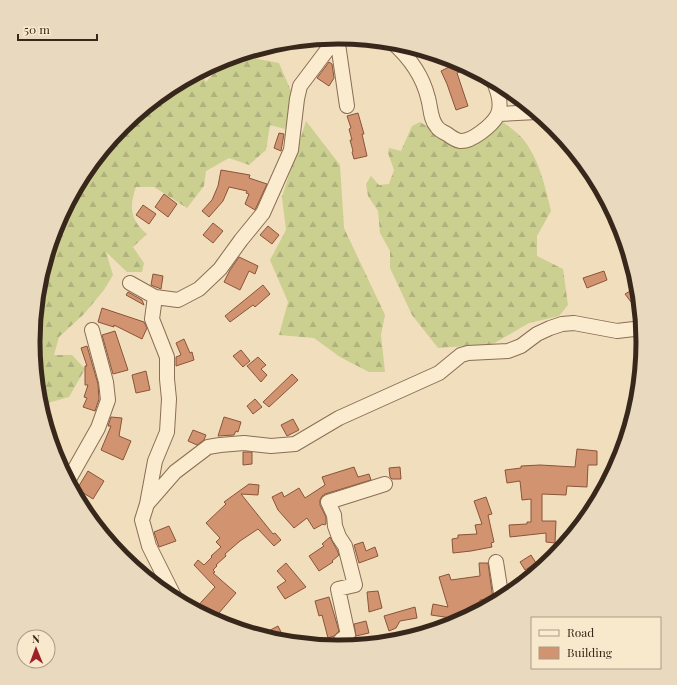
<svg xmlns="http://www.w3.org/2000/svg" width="677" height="685" font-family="'Playfair Display',serif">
<defs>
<pattern id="forest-firs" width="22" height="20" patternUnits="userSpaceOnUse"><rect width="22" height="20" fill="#cbcf90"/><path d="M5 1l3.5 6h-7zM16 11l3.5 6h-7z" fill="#afb27c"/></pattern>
</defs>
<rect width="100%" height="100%" fill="#f1debd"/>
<path fill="url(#forest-firs)" d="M237,55l42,8 15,35 -9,31 -15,-4 -4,25 -17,15 -20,-7 -23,13 -2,15 -17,22 -33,-21h-18c-7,20 -6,33 11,47l-14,13 11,16 -2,9h-15l-21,-20 7,23 -9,15 -20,24 -25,23 -5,18h18l13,14 -16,28 -25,7 -6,-7 -5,-55 6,-59 17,-58 29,-52 38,-47 46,-38 31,-16 6,10 9,-10 1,-9z
M306,121l34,44 4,63 41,87 -4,20 4,37h-16l-29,-15 -26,-19 -35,-3 9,-33 -18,-42 16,-30 -4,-33z
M420,122l38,23 38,-21 7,-2c6,5 14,10 19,16 17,20 23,48 29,73l-14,25v20l26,13 5,36 -9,11 -30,7 -36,21 -55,4 -26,-33 -22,-47v-17l-10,-18 -2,-22 -10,-15 -2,-12 5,-8 8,9 10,-1 5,-14 -6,-17 1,-5 12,3 11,-25z"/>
<path fill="#d29370" stroke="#8a5539" d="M329,62l3,2 2,14 -5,8 -12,-8z
M457,63l4,8 -4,2 11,33 -12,4 -9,-26 -6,-13z
M358,113l6,21h-2l5,22 -13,3 -2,-7 1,-1 -3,-11h2l-3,-11 2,-1 -4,-12z
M279,133l5,1 -3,17 -7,-3z
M221,170l29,5 -1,3 18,6 -12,26 -10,-6 4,-10 -3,-1 1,-2 -18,-4 -6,14 -14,16 -7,-6 10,-11 6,-14z
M164,194l13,10 -9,13 -13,-10z
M143,205l13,9 -7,10 -13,-9z
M213,223l10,8 -10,12 -10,-8z
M268,226l11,9 -7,9 -12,-9z
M239,257l19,9 -3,8 -6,-3 -9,19 -16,-8 6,-12z
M604,271l3,9 -20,8 -4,-10z
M153,274l10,2 -2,13 -10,-4z
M263,285l7,9 -15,13 -2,-2 -23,17 -5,-6z
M635,288l4,9 -8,5 -6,-8z
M128,292l14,8 2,5 -18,-10z
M102,308l42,14 3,6 -5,11 -28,-14v2l-16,-5z
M115,331l13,39 -15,4 -11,-39z
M184,339l6,14 2,-1 2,8 -18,6v-9l5,-2 -5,-12z
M87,346l11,38 1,15 -4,12 -12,-4 4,-9 -3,-1 4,-12h-3v-19h2l-6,-18z
M241,350l9,11 -7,6 -10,-11z
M258,357l8,8 -5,4 6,6 -6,7 -14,-16z
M146,371l4,19 -14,3 -4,-18z
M292,374l6,6 -2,2 -27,25 -6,-5z
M255,399l7,8 -9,7 -6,-8z
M111,417l11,1 -3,18 12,5 -8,19 -22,-10 10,-24h-3z
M224,417l17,5 -3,10 -2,-1 -2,4 -16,1z
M293,419l6,11 -12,6 -6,-11z
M193,430l13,5 -2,5 -7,5 -9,-4z
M577,449l20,2v14h-9l-1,22 -20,-1 -1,9 -24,-1v27h14l-1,22 -9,-1v-9l-36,4 -1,-12 18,-1v-2h4v-23l-9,1 -2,-19 -13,2 -2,-13 16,-2v-2l19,-1 35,2z
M243,452h9v12l-9,1z
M354,467l4,10 11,-3 2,6 -46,14 -3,2 -2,4v5l6,12v7l-2,1 -1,-1 -9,5 -7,-11 -13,10 -16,-18 -6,-13 10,-5 2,5 15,-9 6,10 20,-13 -3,-8z
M400,467l1,12h-9l-2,-2 -1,-9z
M88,471l16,10 -11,18 -16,-10z
M249,484l10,1 -1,10 -17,-1 32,40 2,-1 6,7 -7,6 -16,-17 -18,12 -15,13 1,2 -10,9 1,1 -4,4 2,2 -2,1 23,20 -23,27 -19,-10 21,-23 -21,-22 4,-5 6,5 8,-8 -1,-1 10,-9 -5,-5 4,-4 -14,-15 20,-19 -2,-2z
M486,497l6,17 -4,1 6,27 -3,1 1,4 -21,4 -18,2 -1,-14 6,-1v-3l19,-1 -2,-9 7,-1 -8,-23z
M169,526l7,15 -17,6 -5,-15z
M330,537l7,13 2,5 -7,6 1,1 -14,9 -10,-15 15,-10 -2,-2z
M363,542l3,9 9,-4 3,9 -19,7 -5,-18z
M531,555l5,8 -11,7 -5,-8z
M286,563l20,24 -21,12 -8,-12 9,-6 -9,-10z
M479,563h9l5,36 -13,1 1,11 -16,9 -34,-5 2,-11 15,3 -9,-30 10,-3 2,6 29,-4z
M378,591l4,17 -13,4 -2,-20z
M329,597l10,34 -5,5 -6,2 -6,-23 -3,1 -4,-15z
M415,607l2,11 -17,3 -4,7 -7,3 -5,-15z
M366,621l3,12 -13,3 -2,-12z
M278,626l5,10 -8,5 -16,-5z"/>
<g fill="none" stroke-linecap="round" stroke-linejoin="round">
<defs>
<path id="minor" d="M337,37l10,69
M392,42c17,15 31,35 36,56 3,10 2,21 9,29 2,3 6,5 10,7 4,3 8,6 13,7 12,1 32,-16 37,-25 6,-11 1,-25 -4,-36
M499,114l38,-2
M130,283l25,14
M68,481l30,-53 10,-28 -2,-18 -14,-52
M148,503l27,-31 33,-25 12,-2 24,-2 27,3 24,-2 44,-26 100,-45 22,-18 7,-2 40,-2 13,-5 16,-12 13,-6 12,-4 12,-1 43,8 17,-2 8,-3
M496,562l6,38
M176,600l-27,-54 -7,-26 5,-16 8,-43 12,-29 2,-33 -2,-20v-22l-15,-38 3,-22 23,3 21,-11 21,-20 21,-29 22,-27 28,-63 6,-51 3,-13 37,-49
M343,648l-2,-8 7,-5 -10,-46 17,-4 -10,-39 -6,-9 -4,-11 -1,-11 -6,-13 57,-18"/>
</defs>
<use href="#minor" stroke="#8a6e55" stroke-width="16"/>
<use href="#minor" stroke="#fbecd0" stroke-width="14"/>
</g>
<path d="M0 0H677V685H0ZM40 342a298 298 0 1 1 596 0a298 298 0 1 1-596 0Z" fill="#e9d9bf" fill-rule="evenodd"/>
<path fill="none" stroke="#38271b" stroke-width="5" d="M40 342a298 298 0 1 1 596 0a298 298 0 1 1-596 0Z"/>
<rect x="531" y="617" width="130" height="52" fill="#f8e9cd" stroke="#ab9b86"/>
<rect x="539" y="630" width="20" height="6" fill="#fbecd0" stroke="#ab9b86"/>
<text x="567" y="637" font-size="12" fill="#38271b">Road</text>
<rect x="539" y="647" width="20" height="12" fill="#d29370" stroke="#ab9b86"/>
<text x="567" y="657" font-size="12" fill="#38271b">Building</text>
<g transform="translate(36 649) rotate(359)"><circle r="19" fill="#f8e9cd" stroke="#ab9b86"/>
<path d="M0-3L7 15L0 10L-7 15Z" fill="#9d2129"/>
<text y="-6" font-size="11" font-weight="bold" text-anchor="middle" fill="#38271b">N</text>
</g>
<path d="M18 34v6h79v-6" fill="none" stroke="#38271b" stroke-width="2"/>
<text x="24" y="34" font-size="12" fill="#38271b" stroke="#f8e9cd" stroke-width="3" paint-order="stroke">50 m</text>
</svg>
